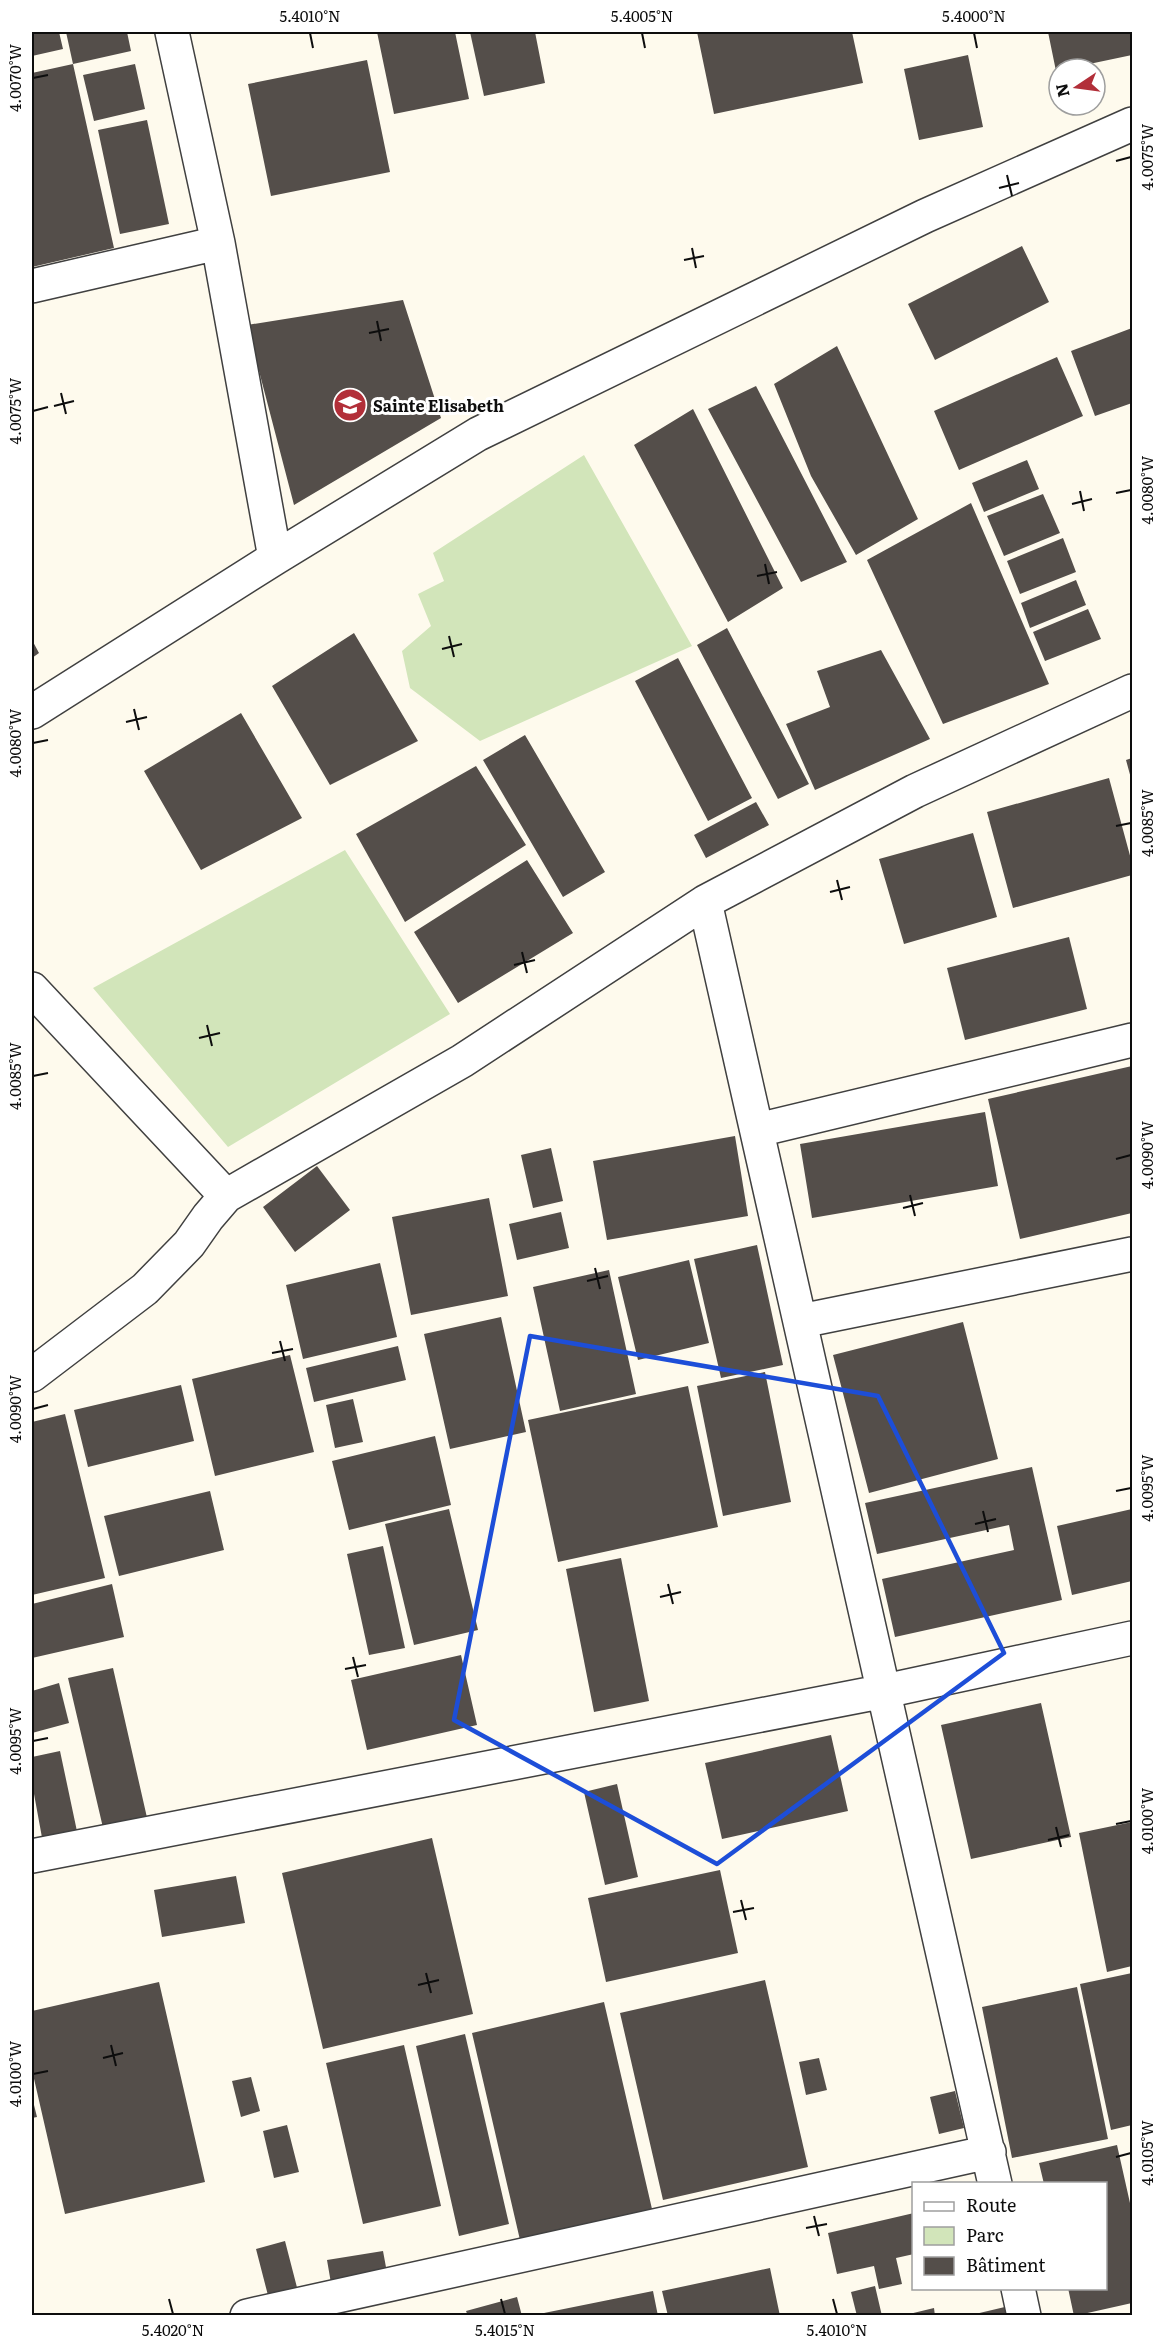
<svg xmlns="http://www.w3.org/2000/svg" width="1164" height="2347" font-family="Literata,serif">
<rect width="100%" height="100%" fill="#fefaed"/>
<path fill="#d2e5ba" d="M584,455l108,191 -212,95 -70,-53 -8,-37 29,-25 -13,-32 26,-13 -11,-28z
M345,850l105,164 -222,133 -135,-159z"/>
<path fill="#544e4a" d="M32,32h27l4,17 -31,7z
M66,32h61l4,19 -58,13 41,184 -82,19v-194l41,-9z
M377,32h78l14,67 -75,15z
M470,32h65l10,51 -61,13z
M697,32h155l11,51 -149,31z
M1048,32h84v23l-76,16z
M968,55l15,72 -64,13 -15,-71z
M367,60l23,112 -119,24 -23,-112z
M135,64l10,45 -51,12 -11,-46z
M147,120l22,104 -49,10 -22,-104z
M1022,246l27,56 -114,58 -27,-56z
M403,300l38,118 -147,87 -47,-180z
M1132,328v75l-37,13 -24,-65z
M837,346l81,173 -62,36 -45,-79 -37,-92z
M1057,357l26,59 -124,54 -25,-59z
M756,386l91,176 -46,20 -93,-173z
M693,409l90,179 -55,34 -94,-177z
M1027,460l12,29 -55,23 -12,-29z
M1043,494l17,39 -56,23 -17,-40z
M971,503l78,181 -106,40 -76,-164z
M1063,538l13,34 -56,22 -13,-33z
M1076,580l10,25 -56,23 -9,-25z
M1088,609l13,30 -56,22 -12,-29z
M727,628l82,156 -31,15 -81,-154z
M354,633l64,108 -88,44 -58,-99z
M32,640l7,13 -7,5z
M881,650l49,89 -115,51 -29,-66 44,-17 -13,-36z
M678,658l74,140 -44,23 -73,-140z
M241,713l61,105 -101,52 -57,-99z
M525,735l80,137 -42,25 -80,-137z
M1132,758v24l-6,-22z
M476,766l50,79 -121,77 -49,-88z
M1109,778l23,85v12l-119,33 -26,-96z
M756,802l13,23 -63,33 -12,-23z
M973,833l24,84 -93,27 -25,-85z
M527,860l46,73 -115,70 -44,-71z
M1069,937l18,72 -122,31 -18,-72z
M1132,1066v147l-112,26 -32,-140z
M985,1112l13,74 -186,32 -12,-74z
M735,1136l13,80 -141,24 -14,-79z
M551,1148l12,53 -30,7 -12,-53z
M317,1166l33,44 -55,42 -32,-45z
M489,1198l19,98 -97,19 -19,-98z
M561,1212l8,36 -52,12 -8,-36z
M757,1245l26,120 -62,13 -27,-119z
M689,1260l20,83 -71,17 -20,-83z
M380,1263l17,74 -94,22 -17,-74z
M609,1270l27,124 -76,17 -27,-124z
M501,1317l25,115 -76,17 -26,-115z
M963,1322l35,137 -129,34 -36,-138z
M398,1346l8,34 -92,22 -8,-34z
M290,1355l24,97 -99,24 -23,-97z
M765,1372l26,130 -68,14 -26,-130z
M181,1385l13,56 -106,26 -14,-57z
M688,1386l30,141 -160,35 -30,-142z
M353,1399l10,43 -28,6 -9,-43z
M65,1414l40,164 -73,17v-173z
M435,1436l16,69 -102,25 -17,-69z
M1032,1467l30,133 -167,37 -13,-58 132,-29 -5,-25 -132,29 -12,-51z
M210,1491l14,59 -105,26 -15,-60z
M449,1509l29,121 -64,15 -29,-121z
M1132,1509v72l-60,14 -15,-69z
M383,1546l22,102 -36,7 -22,-101z
M621,1558l28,143 -55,11 -28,-143z
M112,1584l12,53 -92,21v-54z
M461,1655l16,70 -110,25 -16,-70z
M113,1668l35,154 -44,10 -36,-154z
M59,1683l10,40 -37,10v-42z
M1041,1703l30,134 -100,22 -30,-134z
M831,1735l17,76 -126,28 -17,-76z
M60,1751l18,85 -35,7 -11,-60v-26z
M617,1784l21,93 -33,8 -21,-93z
M1132,1822v144l-25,6 -28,-139z
M432,1838l41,176 -150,35 -41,-176z
M720,1870l18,83 -132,29 -18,-84z
M236,1876l9,47 -83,14 -8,-47z
M1132,1973v152l-21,5 -31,-146z
M765,1980l43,187 -145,33 -43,-187z
M159,1982l46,200 -140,32 -33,-144v-59z
M1077,1987l31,152 -96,19 -30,-151z
M604,2002l48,207 -132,31 -48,-207z
M465,2034l44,190 -50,12 -43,-190z
M404,2045l37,161 -78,18 -37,-161z
M819,2058l8,32 -21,5 -7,-33z
M251,2077l9,34 -19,6 -9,-36z
M955,2091l9,37 -25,6 -9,-37z
M32,2097l5,20 -5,1z
M287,2125l12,47 -25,6 -11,-47z
M1117,2145l15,67v91l-58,13 -6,-28h38v-104h-62l-5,-21z
M914,2213v41l-18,4 6,26 -23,5 -5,-23 -37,8 -9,-41z
M285,2241l15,58 -29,8 -15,-58z
M383,2251l5,27 -56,11 -5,-29z
M770,2268l10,48h-112l-6,-25z
M875,2286l7,30h-25l-6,-24z
M653,2291l5,25h-113l-1,-3z
M517,2297l5,19h-54l-2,-5z
M1009,2306l2,10h-40v-1z
M934,2308l1,8h-30v-1z"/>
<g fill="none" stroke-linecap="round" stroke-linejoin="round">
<defs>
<path id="minor" d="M172,32l46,211 57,315
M32,286l186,-43
M32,712l243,-154 203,-124 447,-218 207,-92
M705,902l290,1282
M32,989l194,207
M758,1130l374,-90
M801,1321l331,-67
M32,1375l113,-86 44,-45 19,-27 18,-21 236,-135 243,-159 210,-111 217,-100
M32,1856l853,-165 247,-53
M1018,2288l6,28
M247,2316l742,-164"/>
</defs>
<use href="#minor" stroke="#404040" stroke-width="36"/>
<use href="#minor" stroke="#fff" stroke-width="33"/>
</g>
<path fill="none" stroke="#1d4ed8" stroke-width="4.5" stroke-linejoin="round" d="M530,1336l348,60 126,257 -287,211 -263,-144z"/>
<path fill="none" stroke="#0d0d0d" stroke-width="2" d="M310,33l3,15M642,33l3,15M974,33l3,15M33,78l15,-3M1116,161l15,-4M1007,175l5,21M999,188l20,-5M692,248l4,20M684,260l20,-4M377,321l4,20M369,333l20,-4M61,393l5,21M54,406l20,-5M33,411l15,-4M1080,491l4,20M1116,493l15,-3M1072,504l20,-5M765,564l4,20M757,576l20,-4M449,636l5,21M442,649l20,-5M134,709l5,21M126,722l21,-5M33,743l15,-3M1116,826l15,-3M837,880l5,20M830,892l20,-5M522,952l5,21M514,965l21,-5M207,1025l5,21M199,1038l21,-5M33,1076l15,-3M1116,1159l15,-4M910,1195l5,21M903,1208l20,-5M595,1268l5,21M587,1281l21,-5M280,1341l5,20M272,1353l21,-4M33,1409l15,-4M1116,1491l15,-3M983,1511l5,21M975,1524l21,-5M668,1584l5,20M660,1597l21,-5M353,1657l5,20M345,1669l21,-4M33,1741l15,-3M1116,1824l15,-3M1056,1827l5,20M1048,1840l21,-5M741,1900l5,20M733,1912l21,-4M426,1973l5,20M418,1985l21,-5M111,2045l5,21M103,2058l20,-5M33,2074l15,-3M1116,2157l15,-4M814,2216l5,20M806,2228l21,-4M169,2299l4,15M501,2299l4,15M833,2299l4,15"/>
<defs>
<symbol id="school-disc" viewBox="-11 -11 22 22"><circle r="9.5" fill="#b22f39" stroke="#fff"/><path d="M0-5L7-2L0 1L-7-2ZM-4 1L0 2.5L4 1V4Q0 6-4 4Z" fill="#fff"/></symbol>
</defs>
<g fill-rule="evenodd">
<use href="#school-disc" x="331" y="386" width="38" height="38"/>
</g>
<g text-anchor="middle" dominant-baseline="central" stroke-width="6" stroke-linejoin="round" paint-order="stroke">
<g font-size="16" font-weight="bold" fill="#0d0d0d" stroke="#fff" text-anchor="start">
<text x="373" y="405">Sainte Elisabeth</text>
</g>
</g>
<rect width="1164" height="2347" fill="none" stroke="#ffffff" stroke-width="66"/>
<rect x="912" y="2182" width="195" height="108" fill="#ffffff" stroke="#9e9e9e" stroke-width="1.5"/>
<rect x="924" y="2202" width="30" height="9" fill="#ffffff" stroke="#9e9e9e" stroke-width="1.5"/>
<text x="966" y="2212" font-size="18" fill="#0d0d0d">Route</text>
<rect x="924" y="2227" width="30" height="18" fill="#d2e5ba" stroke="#9e9e9e" stroke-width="1.5"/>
<text x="966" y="2242" font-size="18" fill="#0d0d0d">Parc</text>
<rect x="924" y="2257" width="30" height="18" fill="#544e4a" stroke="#9e9e9e" stroke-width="1.5"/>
<text x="966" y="2272" font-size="18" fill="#0d0d0d">Bâtiment</text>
<g transform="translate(1077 87) rotate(257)"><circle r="28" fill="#ffffff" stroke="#9e9e9e" stroke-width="1.5"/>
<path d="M0-4.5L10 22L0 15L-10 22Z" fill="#b22f39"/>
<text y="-9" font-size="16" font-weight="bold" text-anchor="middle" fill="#0d0d0d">N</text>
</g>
<rect x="33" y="33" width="1098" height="2281" fill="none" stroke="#0d0d0d" stroke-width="2"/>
<g font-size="15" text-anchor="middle" fill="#0d0d0d">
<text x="310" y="22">5.4010°N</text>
<text x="642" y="22">5.4005°N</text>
<text x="974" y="22">5.4000°N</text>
<text transform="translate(16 78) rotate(-90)" y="5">4.0070°W</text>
<text transform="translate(1148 157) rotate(-90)" y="5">4.0075°W</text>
<text transform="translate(16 411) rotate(-90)" y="5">4.0075°W</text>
<text transform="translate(1148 490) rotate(-90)" y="5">4.0080°W</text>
<text transform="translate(16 743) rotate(-90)" y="5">4.0080°W</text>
<text transform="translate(1148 823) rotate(-90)" y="5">4.0085°W</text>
<text transform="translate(16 1076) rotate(-90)" y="5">4.0085°W</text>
<text transform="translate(1148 1155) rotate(-90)" y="5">4.0090°W</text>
<text transform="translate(16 1409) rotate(-90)" y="5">4.0090°W</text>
<text transform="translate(1148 1488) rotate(-90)" y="5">4.0095°W</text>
<text transform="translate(16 1741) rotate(-90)" y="5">4.0095°W</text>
<text transform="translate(1148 1821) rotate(-90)" y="5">4.0100°W</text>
<text transform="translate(16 2074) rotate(-90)" y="5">4.0100°W</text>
<text transform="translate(1148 2153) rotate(-90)" y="5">4.0105°W</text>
<text x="173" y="2336">5.4020°N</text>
<text x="505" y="2336">5.4015°N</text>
<text x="837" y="2336">5.4010°N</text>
</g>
</svg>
